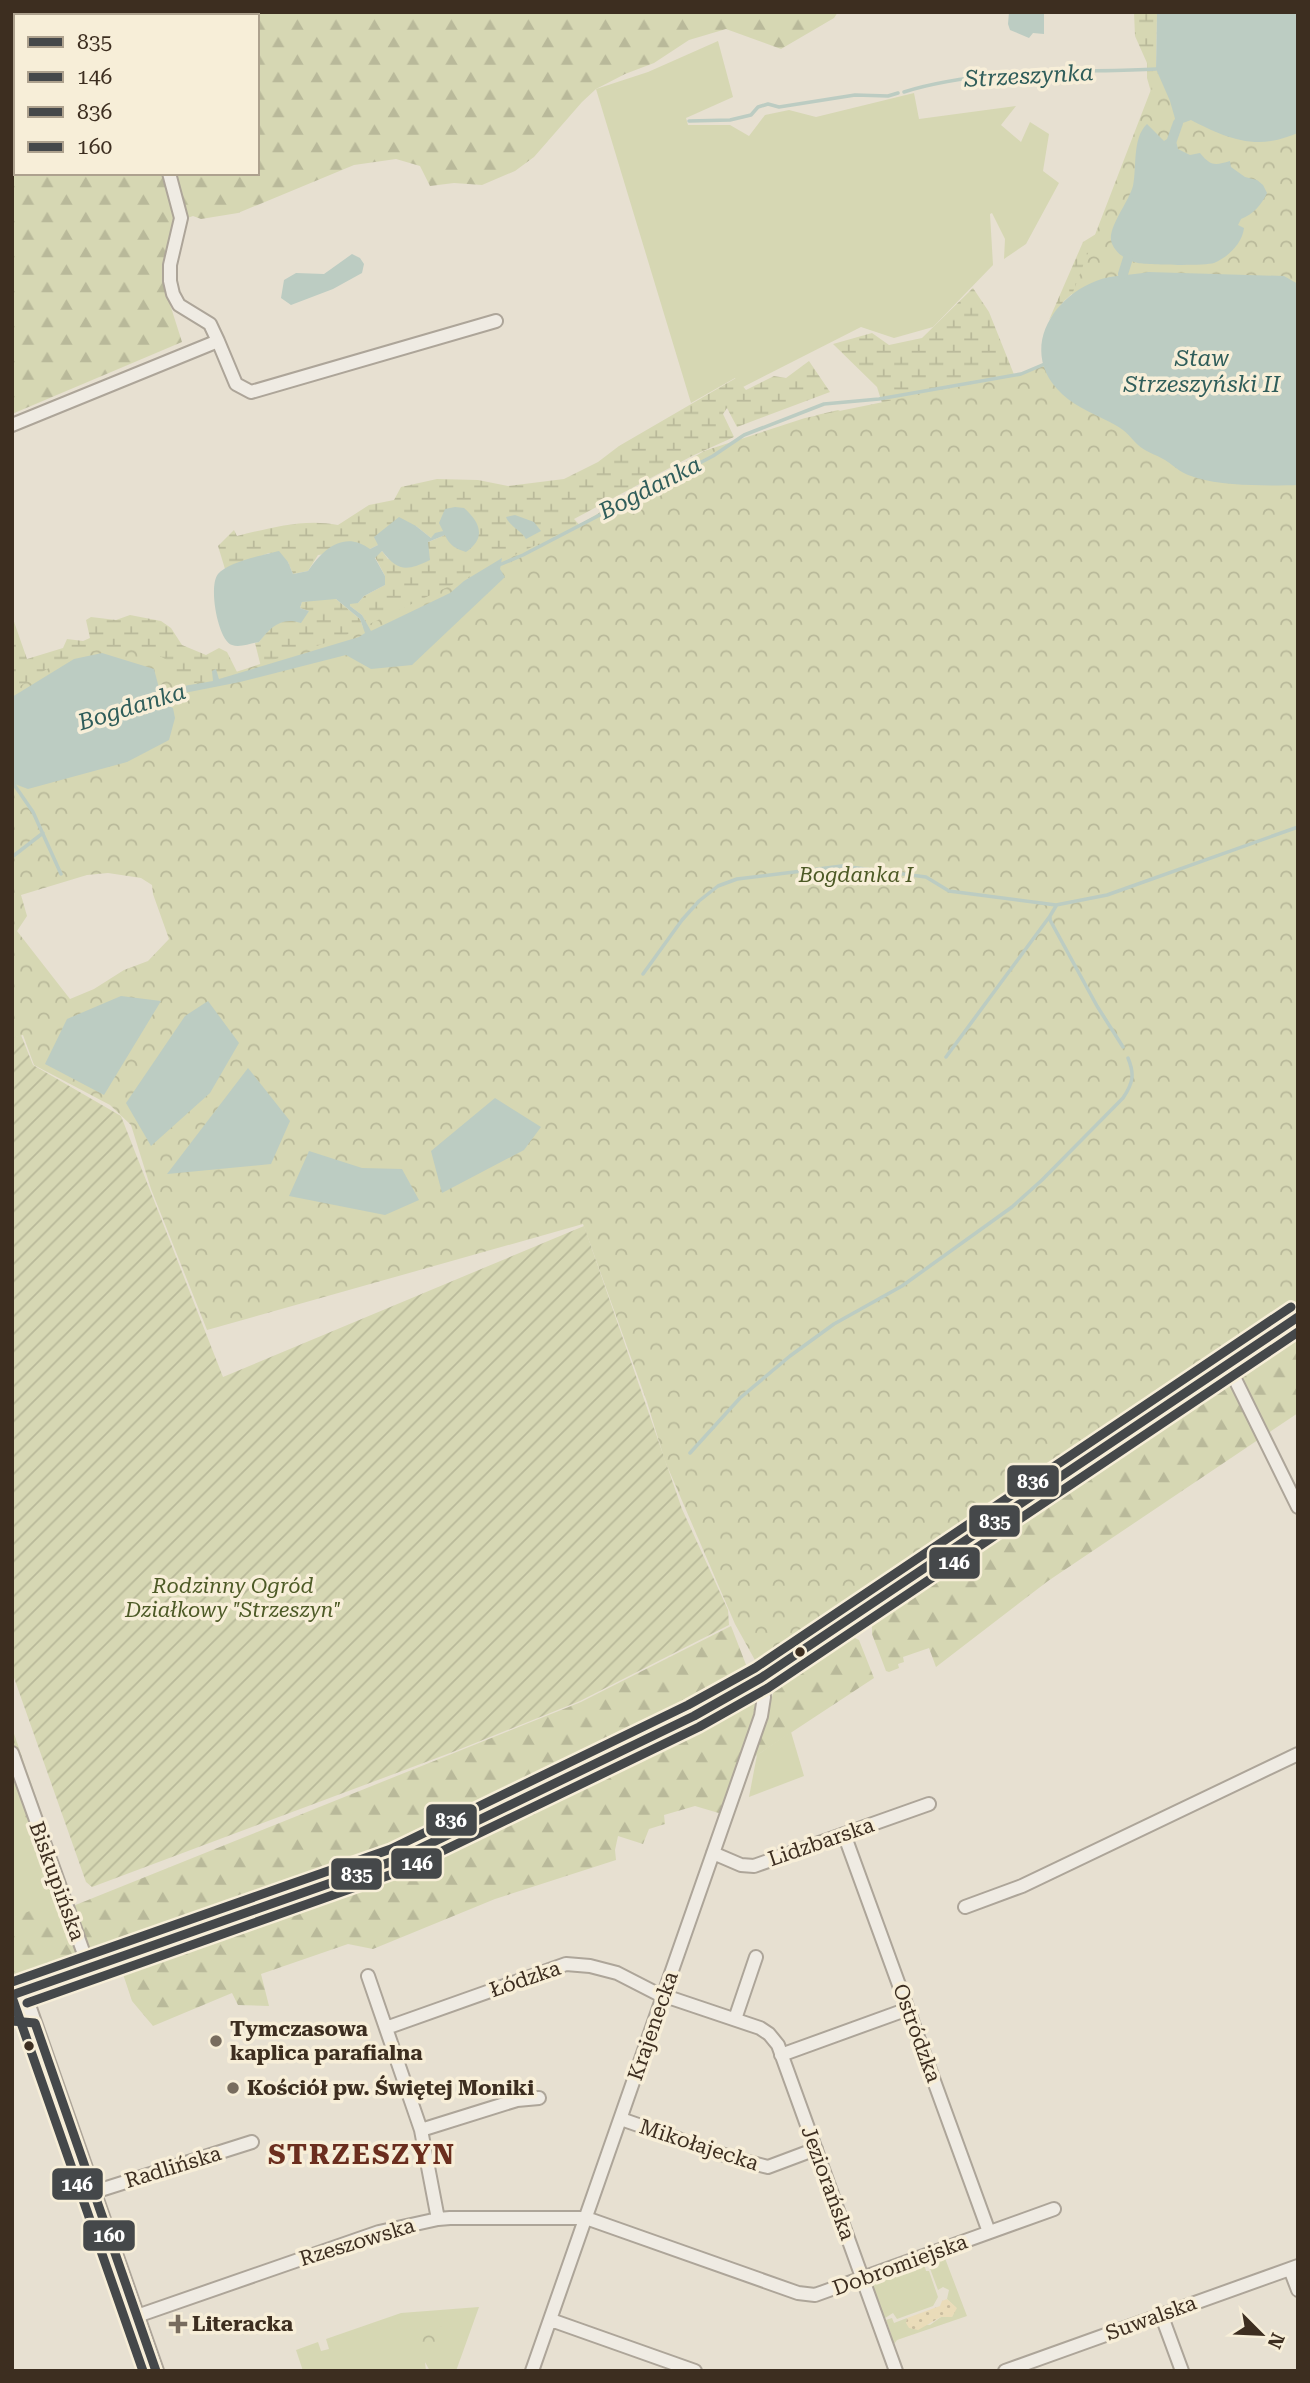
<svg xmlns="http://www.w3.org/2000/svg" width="1310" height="2383" font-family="'Roboto Serif',serif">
<defs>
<pattern id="forest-firs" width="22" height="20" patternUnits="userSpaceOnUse" patternTransform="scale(1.75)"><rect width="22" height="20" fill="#d6d7b3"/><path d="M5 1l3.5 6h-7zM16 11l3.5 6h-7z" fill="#b9b99a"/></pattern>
<pattern id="wetland-marsh" width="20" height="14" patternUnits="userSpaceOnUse" patternTransform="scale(1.75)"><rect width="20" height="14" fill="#d6d7b3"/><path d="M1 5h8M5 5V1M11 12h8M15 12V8" fill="none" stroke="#b9b99a"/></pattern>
<pattern id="sand-dots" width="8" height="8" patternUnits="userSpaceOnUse" patternTransform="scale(1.75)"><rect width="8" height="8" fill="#eadcb9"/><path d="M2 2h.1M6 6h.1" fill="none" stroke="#cabd9f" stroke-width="1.8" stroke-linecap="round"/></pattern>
<pattern id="park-crowns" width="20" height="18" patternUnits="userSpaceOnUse" patternTransform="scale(1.75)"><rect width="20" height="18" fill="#d6d7b3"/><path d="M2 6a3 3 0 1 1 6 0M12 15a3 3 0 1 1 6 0" fill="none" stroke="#b9b99a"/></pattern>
<pattern id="garden-furrows" width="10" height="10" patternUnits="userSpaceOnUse" patternTransform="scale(1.75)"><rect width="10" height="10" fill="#d6d7b3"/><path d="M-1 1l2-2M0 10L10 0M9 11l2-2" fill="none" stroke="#b9b99a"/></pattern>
</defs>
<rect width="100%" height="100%" fill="#e7e0d1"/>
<path fill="#d6d7b3" d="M718,41l15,56 -47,21 2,7h42l19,11 16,-21 24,-5 27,7 98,-24 5,26 97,-13 -15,19 20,17 9,-20 19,12 -6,37 16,12 -33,61 -22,15 1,-20 -13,-26 -2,1 3,51 -60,62 -39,11 -33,-11 -118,60 -8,-9 -44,25 -95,-314 52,-17z
M791,1732l13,44 -55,21 8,-42z
M12,1775l50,138h-34l-16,5z
M943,2253l24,63 -70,24 -3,4 -4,-7 1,-3 -5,-14 6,-2 2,5 13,-5 -1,5 24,2 11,-8h11l4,-9 -9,-9 2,-9 -6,-3 -5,3 -10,-27 10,-4z
M924,2264l2,7h3l9,26 -5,9 -36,13 -4,-6 -8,5 -9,-19 -4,-16 3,-3z
M479,2307l-23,64h-26l-5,-9 1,9h-123l-7,-21 22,-8 3,9 8,-2 -3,-10 75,-26z"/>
<path fill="url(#forest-firs)" d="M107,12h731l-4,6 -53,31 -55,-20 -37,11 -35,23 -29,11 -29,15 -14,13 -48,55 -19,14 -33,14 -28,-2 -24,3 -10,-20 -24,-7 -42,6 -116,48 -37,6 -8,-3 -17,6 -14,57 20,63 -170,72v-354l4,-1v114h241v-157h-149z
M1298,1332v81l-250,168 -112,86 -7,-19 -26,9 1,5 -6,2 1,4 -10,4 -3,-1 -14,-37v-18z
M731,1626l19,49 -380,189 -279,96 -18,-54 508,-204z
M839,1637l16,1 4,2 15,38 -120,79 23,-77z
M747,1693h8l4,5 1,5 -38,111 -27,-8 -31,9 1,9 -16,5 -6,15 -25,-8 -3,14 1,10 -121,39 -122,50 -25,-5 -87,30 8,32 -31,-1 -6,-12 -79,33 -21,-25 -9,-27 1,-3 101,-34 42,-24z
M50,1903l12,10 13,45 -33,12 -5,7 -25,8v-67z"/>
<path fill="url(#wetland-marsh)" d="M1134,12h23l-1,57 7,13 -10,17 -6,-21v-15l-12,-27z
M1109,226l9,28 -54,47 -15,19 34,-78z
M973,288l16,24 30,75 -541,187 -108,57 -8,-16 -12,-9 -1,-3h9l6,-7 21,-11v-9l-10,-19 7,-6 6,8 57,-24 12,14 -14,-18 -12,7 -15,-12 -46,23 -52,6 -10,16 -15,3 -5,-12 -19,-9 -44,16 -7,-23 16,-16 3,6c33,-8 67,-18 101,-11l31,-20 25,-5 7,-13 36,-8 41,1 30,6 56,-7 34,-17 21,-16 117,-68 10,12 28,-14 12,2 23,-17 21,31 -93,35 -10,-19 -4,6 11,23 -42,19 -118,63 10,11 233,-115 21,-5 11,5 33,-12 -5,-16 -44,-43 39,-11 17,12 33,-7z
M321,599h15l24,20 5,14 -104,34 -6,-24 4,-1 12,-16 38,-15 -9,-3 2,-6z
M130,615l31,6 10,7 11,17 24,10 13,-7 8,4 11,22 -19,5 -4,-9 -1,11 -48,8 -154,8v-81l15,43 36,-11 4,-9 16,2 7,-3 -4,-18 5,-3 25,3z"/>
<path fill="url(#sand-dots)" d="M947,2299l10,9 -5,9h-11l-23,13 -9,-2 -3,-5 1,-5 33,-12 2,-5z"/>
<path fill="url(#park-crowns)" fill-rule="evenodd" d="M1165,12h133v1290l-542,360 -21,-38 -70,-163 -18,-59 -64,-178 -376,106 -56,-141 -20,-64 -21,-20 -76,-40 -11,-30 -11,3v-347c43,-27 68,-47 121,-41 13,1 30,4 39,15 4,5 6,15 8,21l31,-6 127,-41 244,-116 122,-72 101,-33 220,-45 21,-11 111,-288zM108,873l33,5 11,7 1,9 16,45 -21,22 -24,9 -30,19 -24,10 -53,-68 10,-15 -6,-21 66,-20z
M12,1728l78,224 -16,6 -62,-180z
M446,2326l-2,24 -7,1 -10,13c-9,-9 -10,-23 -12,-36z"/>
<path fill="url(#garden-furrows)" d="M21,1035l12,30 88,51 102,261 361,-151 98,283 46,101 1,15 -149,76 -122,49 -366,137 -6,-5 -74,-210v-634z"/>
<path fill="#bcccc2" d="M1009,12h35v22l-11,-1 -4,5 -19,-8 -2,-6z
M1157,12h141v121c-9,3 -18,7 -27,8 -28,5 -57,-9 -80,-21l-11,4 -4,-2 -6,-21 -14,-32z
M1147,124l17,17 3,-2 9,2 2,8 12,6 10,-2c11,14 16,12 30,8l1,6 14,10 12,3 6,5 4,8c-6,13 -14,21 -26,26l-3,6 6,3c-2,16 -16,29 -30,35 -9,3 -66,2 -76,0 -11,-2 -25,-11 -27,-23 -2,-14 18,-39 22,-54 4,-19 -1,-48 14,-62z
M352,254l8,4 4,6 -2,9 -29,16 -42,16 -10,-7 3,-18 12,-7 28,1z
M1148,272l136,4 14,8v201c-29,1 -74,1 -101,-7 -17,-5 -20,-10 -32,-18 -10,-6 -20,-8 -28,-16 -7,-7 -11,-13 -20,-18 -19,-11 -39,-17 -55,-32 -43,-40 -13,-95 34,-113 17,-7 34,-5 52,-9z
M455,507l9,1c17,15 22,30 2,44 -10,-3 -17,-7 -21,-17l-17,7 2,18c-23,11 -32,12 -48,-9l-7,7 10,18v9l-21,11 -6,7 -8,1v2l12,9 9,16 79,-38 14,-12 38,-23 -2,11 5,8 -93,88 -41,4 -25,-14 -106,27 -71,14 -3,9 7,3 2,10 -6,22 -42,22 -99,27 -16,-6v-86l62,-38 28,-6 52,16 5,19 7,1 47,-8 -1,-10 4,-2 3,10 140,-42 6,-4 -5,-14 -24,-20 -34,3 -2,6 9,3 -8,12c-20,-7 -31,5 -42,19 -8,1 -19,6 -27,3 -14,-4 -24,-59 -14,-71 10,-12 46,-19 61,-23l9,11 5,12 15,-3c15,-22 36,-41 62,-22l8,-4 -4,-8 25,-20 17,9 15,12 4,-5 8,-2 -4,-8 6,-14z
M515,515l19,7 7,9 -15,8c-5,-9 -16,-12 -20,-22z
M121,996l40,5 -57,94 -59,-31 22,-45z
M208,1001l31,42 -29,50 -59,53 -25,-43 59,-87z
M248,1068l42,53 -19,43 -104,10z
M495,1098l46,29 -17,23 -82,43 -11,-42z
M309,1151l53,17 40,1 17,31 -34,15 -96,-19z"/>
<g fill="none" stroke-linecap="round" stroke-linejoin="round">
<path stroke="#bcccc2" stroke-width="3.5" d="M904,92c78,-24 171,-19 252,-23
M689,121l41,-1 21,-5 7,-8 10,-3 11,3 76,-12 33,1 10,-3
M499,565l24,-10 190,-99 31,-21 80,-31 55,-5 142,-25 26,-11
M13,783l20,29 28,62
M12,857l31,-24
M1056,906l-6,10v4l47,86 26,41
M643,974l39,-54 17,-19 19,-15 19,-7 105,-13 84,11 23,14 107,14 51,-10 191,-68
M946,1057l104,-141
M690,1453l50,-55 50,-42 44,-32 68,-38 110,-79 30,-27 81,-82c10,-15 12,-23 5,-40"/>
<path stroke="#bcccc2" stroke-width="10" d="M1172,140l6,-17
M1123,274l5,-16"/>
<defs>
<path id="minor" d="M126,12l1,4
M218,341l18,43 15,8 245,-71
M12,425l206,-84 -8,-17 -31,-19 -6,-11 -3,-13v-16l11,-47 -12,-45
M1228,1365l70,142
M12,1753l77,215
M844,1834l145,398
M713,1853l28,12 13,1 175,-62
M965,1907l57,-21 276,-132
M368,1976l53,154 17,89
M735,2019l21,-62
M386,2028l180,-64 24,2 27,7 39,20 104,35 9,6 9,11 118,326
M781,2055l127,-46
M621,2119l112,39 35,9 48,-18
M421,2130l96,-30 22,-2
M94,2192l158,-50
M1290,2269l8,21
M1161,2314l21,57
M137,2316l242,-84 59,-13 12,-1h136l212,75 17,2 239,-86
M551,2320l144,51
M532,2371l229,-655 3,-19 -3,-19
M1005,2371l293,-105"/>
<path id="tertiary" d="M23,1991l133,380
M12,1995l384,-135 298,-144 67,-38 537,-361"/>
</defs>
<use href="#minor" stroke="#ada599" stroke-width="16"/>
<use href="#tertiary" stroke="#ada599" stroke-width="18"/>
<use href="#minor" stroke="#efebe3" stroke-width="12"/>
<use href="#tertiary" stroke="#efebe3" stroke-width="14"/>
<defs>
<path id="bus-1" d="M12,1995l384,-135 298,-144 67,-38 537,-361"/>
<path id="bus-2" d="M12,1997l131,374
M27,2003l374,-132 298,-144 69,-39 530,-356"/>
<path id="bus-3" d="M12,1982l379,-133 297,-144 67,-37 536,-361"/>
<path id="bus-4" d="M12,2021l23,2 121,348"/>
</defs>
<use href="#bus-1" stroke="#f7eed8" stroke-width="14"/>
<use href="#bus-2" stroke="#f7eed8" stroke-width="14"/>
<use href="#bus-3" stroke="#f7eed8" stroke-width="14"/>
<use href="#bus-4" stroke="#f7eed8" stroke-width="14"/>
<use href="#bus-1" stroke="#45484a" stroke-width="9"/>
<use href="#bus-2" stroke="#45484a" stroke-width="9"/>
<use href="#bus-3" stroke="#45484a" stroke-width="9"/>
<use href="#bus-4" stroke="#45484a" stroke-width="9"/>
</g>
<g fill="#3d2e20" stroke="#f7eed8" stroke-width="2.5">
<circle cx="800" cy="1652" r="6"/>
<circle cx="29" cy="2046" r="6"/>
</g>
<g fill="#786c5e" stroke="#f7eed8" stroke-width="2.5">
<circle cx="216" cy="2041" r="7"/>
<circle cx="233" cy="2088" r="7"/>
<path d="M174.5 2313.5h7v7h7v7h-7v7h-7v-7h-7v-7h7z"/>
</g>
<g text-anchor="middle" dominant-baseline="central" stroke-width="7" stroke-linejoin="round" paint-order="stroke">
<g font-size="21" font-style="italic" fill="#4d5a26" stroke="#f7eed8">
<text x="856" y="875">Bogdanka I</text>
<text x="233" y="1586">Rodzinny Ogród<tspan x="233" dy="24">Działkowy "Strzeszyn"</tspan></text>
</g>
<g font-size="21" fill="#3d2e20" stroke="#f7eed8">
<text transform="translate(821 1842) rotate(-19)">Lidzbarska</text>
<text transform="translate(57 1881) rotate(70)">Biskupińska</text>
<text transform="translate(525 1979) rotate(-19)">Łódzka</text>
<text transform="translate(653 2026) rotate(-71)">Krajenecka</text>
<text transform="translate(917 2033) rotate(70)">Ostródzka</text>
<text transform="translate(699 2145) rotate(18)">Mikołajecka</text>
<text transform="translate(173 2167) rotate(-17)">Radlińska</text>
<text transform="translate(828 2183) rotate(70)">Jeziorańska</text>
<text transform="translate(357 2242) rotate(-17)">Rzeszowska</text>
<text transform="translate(900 2265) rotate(-20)">Dobromiejska</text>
<text transform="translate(1151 2318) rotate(-20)">Suwalska</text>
</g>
<g font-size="21" font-weight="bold" fill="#3d2e20" stroke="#f7eed8" text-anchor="start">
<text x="230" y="2029">Tymczasowa<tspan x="230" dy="24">kaplica parafialna</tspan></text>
<text x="247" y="2088">Kościół pw. Świętej Moniki</text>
<text x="192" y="2324">Literacka</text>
</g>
<g font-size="23" font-style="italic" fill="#2f5d5a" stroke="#f7eed8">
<text transform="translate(1029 76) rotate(-3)">Strzeszynka</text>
<text x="1202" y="358">Staw<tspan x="1202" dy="26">Strzeszyński II</tspan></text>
<text transform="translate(650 488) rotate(-27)">Bogdanka</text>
<text transform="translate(132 707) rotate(-17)">Bogdanka</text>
</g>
<g font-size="28" font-weight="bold" letter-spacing="2" fill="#6b2e1e" stroke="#f7eed8">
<text x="362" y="2154">STRZESZYN</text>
</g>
</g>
<g stroke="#f7eed8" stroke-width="2.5">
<rect x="1006" y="1464" width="54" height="34" rx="7" fill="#45484a"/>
<rect x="968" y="1504" width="53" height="34" rx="7" fill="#45484a"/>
<rect x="928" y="1546" width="53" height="34" rx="7" fill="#45484a"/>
<rect x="425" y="1803" width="53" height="34" rx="7" fill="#45484a"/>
<rect x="390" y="1847" width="53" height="33" rx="7" fill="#45484a"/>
<rect x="330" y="1857" width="53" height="34" rx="7" fill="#45484a"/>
<rect x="51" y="2167" width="53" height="34" rx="7" fill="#45484a"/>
<rect x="82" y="2219" width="54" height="33" rx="7" fill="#45484a"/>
</g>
<g font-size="19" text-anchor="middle" font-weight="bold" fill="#fff">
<text x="1033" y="1488">836</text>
<text x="995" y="1528">835</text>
<text x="954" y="1569">146</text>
<text x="451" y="1827">836</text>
<text x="417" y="1870">146</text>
<text x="357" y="1881">835</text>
<text x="77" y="2191">146</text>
<text x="109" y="2242">160</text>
</g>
<rect width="1310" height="2383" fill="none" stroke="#3d2e20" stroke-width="28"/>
<rect x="14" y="14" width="245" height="161" fill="#f7eed8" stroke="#ada18e" stroke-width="2"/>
<rect x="28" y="37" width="35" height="10" fill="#45484a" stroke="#ada18e" stroke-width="2"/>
<text x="77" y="49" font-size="21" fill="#3d2e20">835</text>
<rect x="28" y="72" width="35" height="10" fill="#45484a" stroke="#ada18e" stroke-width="2"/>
<text x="77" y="84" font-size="21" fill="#3d2e20">146</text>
<rect x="28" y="107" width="35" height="10" fill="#45484a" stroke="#ada18e" stroke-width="2"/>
<text x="77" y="119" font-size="21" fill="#3d2e20">836</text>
<rect x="28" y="142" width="35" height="10" fill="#45484a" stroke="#ada18e" stroke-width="2"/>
<text x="77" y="154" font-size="21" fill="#3d2e20">160</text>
<g transform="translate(1261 2334) rotate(114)" stroke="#f7eed8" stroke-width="5" paint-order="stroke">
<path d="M0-5L12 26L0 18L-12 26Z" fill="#3d2e20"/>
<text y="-10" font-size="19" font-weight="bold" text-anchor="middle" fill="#3d2e20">N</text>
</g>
</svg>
